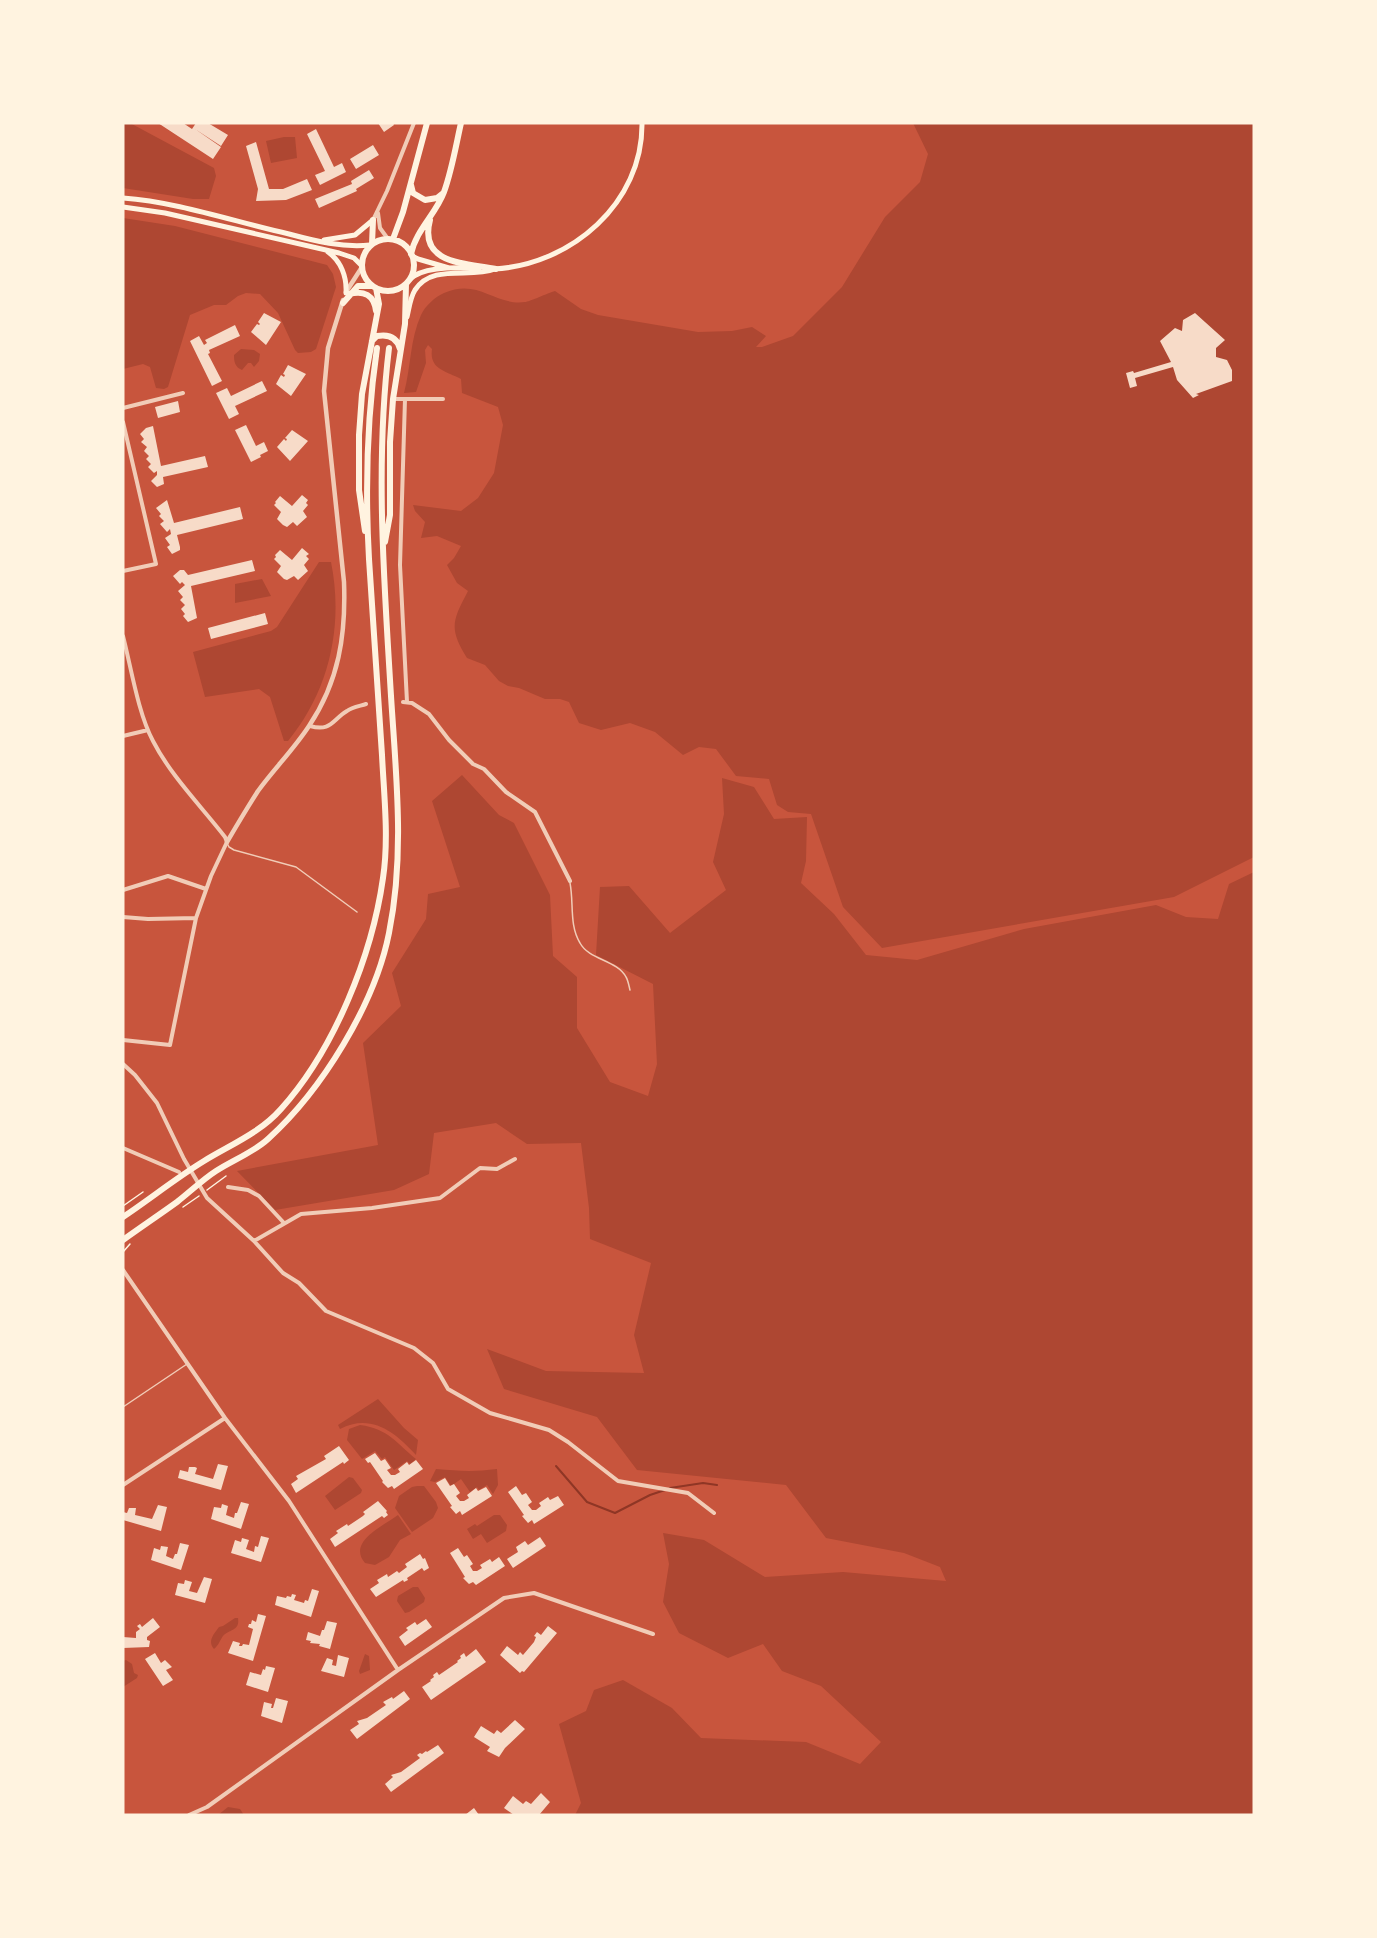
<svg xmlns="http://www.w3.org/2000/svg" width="1377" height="1938" font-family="'DejaVu Sans',sans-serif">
<rect width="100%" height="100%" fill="#c8553d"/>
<path fill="#ae4732" d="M123,123h7l84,45 2,8 -7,23h-16l-70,-11z
M913,123h341v734l-80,40 -292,51 -39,-41 -32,-93 -23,-2 -11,-7 -8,-26 -33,-3 -20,-27 -17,-2 -16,8 -28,-23 -25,-9 -29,7 -22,-7 -10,-21 -9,-3h-15l-26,-11 -11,-2 -9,-5 -14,-16 -18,-7c-19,-30 -14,-38 1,-67l-11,-8 -10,-18 7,-7 7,-12 -24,-10 -16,2 4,-16 -10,-11 -2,-6 48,6 17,-13 16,-25 9,-48 -5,-18 -36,-14 -1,-14c-16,-8 -32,-10 -29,-30l-4,-4 -3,5 1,13 -10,29 -12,1c7,-26 6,-54 17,-78 4,-9 14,-18 23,-22 35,-15 50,13 81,9 4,0 23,-9 30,-11l26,18 17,6 100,17 34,-1 20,-4 14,9 -10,11h6l31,-11 49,-49 43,-70 35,-35 8,-28z
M284,137h11l2,21 -26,5 -5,-22z
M123,218l52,8 152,39 6,9 3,13 -20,62 -5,3 -13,1 -3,-3 -17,-37 -18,-19 -14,-1 -8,3 -12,9h-12l-24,10 -22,72 -4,2 -8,-1 -6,-21 -7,-3 -20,5z
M241,349l13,1 6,4 -1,7 -5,6 -3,-4h-3l-6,7c-7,-3 -8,-8 -8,-15z
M319,562h12c13,64 -2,129 -43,179h-4l-14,-44 -11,-8 -54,8 -12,-45 78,-21 6,-4z
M262,579l9,17 -36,7v-19z
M462,775l37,40 15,8 36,72 3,61 24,21v51l33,54 38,14 9,-32 -4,-80 -57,-29 4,-68 29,-1 41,47 56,-43 -13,-28 11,-48 -2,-36 32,9 20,32 33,-2 -1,44 -5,22 33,31 32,41 51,5 107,-31 132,-24 30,12 32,2 11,-35 25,-12v943h-679l6,-12 -22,-79 27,-13 8,-21 29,-10 49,28 29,30 105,4 54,22 21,-22 -60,-56 -39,-15 -19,-27 -35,14 -49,-25 -16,-31 6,-38 -6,-31 41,7 61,37 78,-5 103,9 -6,-14 -36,-14 -78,-15 -40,-53 -149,-15 -40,-53 -93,-28 -17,-40 59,22 98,2 -10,-38 17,-72 -61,-24 -1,-31 -8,-65 -54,1 -31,-21 -62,10 -5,41 -35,16 -119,20 -38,-39 141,-26 -15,-102 38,-37 -9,-33 34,-54 2,-25 32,-7 -28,-86z
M378,1399l26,29 14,12 -2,15c-21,-23 -45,-42 -76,-26l-2,-4z
M360,1425c29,4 36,18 56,34l-6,5 -3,-3 -13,9 -9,-13 -3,2 -7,-8 -13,8 -15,-19 2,-11z
M436,1469c23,2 38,3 61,0l1,16 -5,9 -6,-9 -8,5 -2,-3 -7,5 -9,-13 -10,7 -6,-9 -10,5 -5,-1z
M349,1477l4,1 9,12 -1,3 -26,17 -10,-14z
M417,1486h7l12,16 2,6 -5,10 -21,14 -17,-24 4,-12 13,-9z
M398,1515l13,19 -11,6 -11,17 -14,8 -10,-2c-18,-21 18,-37 33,-48z
M494,1515h6l7,10 -1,6 -19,12 -6,-9 -8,5 -6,-10 8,-5 2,2z
M413,1587h5l7,11 -1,4 -15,10 -4,1 -8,-12 1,-5z
M235,1618h3c2,13 -8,11 -15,18 -3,4 -4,9 -9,13 -7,-8 0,-15 5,-22l4,-1z
M365,1654l4,2 1,14 -10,4 -1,-3z
M126,1660l6,4 2,9 4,2 -1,3 -14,9v-26z
M228,1807l12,2 4,6h-26z"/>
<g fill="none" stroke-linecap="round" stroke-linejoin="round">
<path stroke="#8f3625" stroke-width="2" d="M556,1466l31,36 28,11 35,-18 15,-5
M670,1488l33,-5 14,2"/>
</g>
<path fill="#f7dbc8" d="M158,123h25l9,6 4,-6h12l20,12 -7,11 -26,-17 26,18 -8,12z
M378,123h15l1,2 -10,7z
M316,129l18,38 8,-4 4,9 -26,13 -5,-10 10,-4 -18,-37z
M256,142l13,47h14l24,-10 5,11 -26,10 -30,1 2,-12 -12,-43z
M373,145l6,10 -23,14 -6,-10z
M369,170l5,8 -18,11 1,2 -38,17 -4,-9 37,-15 -1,-3z
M264,313l17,9 -15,23 -15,-13 6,-8 2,1 1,-1 -2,-2z
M1195,313l30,27 -9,8v9l11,3 5,10v11l-36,13 3,1 -6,3 -16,-18 -4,-13 -38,11 2,8 -7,2 -4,-15 7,-2 1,2 37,-11 -11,-21 15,-13 7,3 1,-11z
M235,325l5,11 -31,14 1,3 -2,1 14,27 -10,5 -22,-45 9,-5 5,9 3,-2 -2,-3z
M288,365l18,9 -15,22 -15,-12 5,-9 3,2 1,-2 -2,-1z
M262,381l5,10 -32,15 4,8 -10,5 -13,-26 11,-5 4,8z
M178,401l2,11 -22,6 -3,-11z
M246,425l10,21 8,-4 4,9 -8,4 1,2 -10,5 -16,-32z
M153,426l8,40 44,-10 3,11 -45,10 1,7 -7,3 -6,-6 6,-6v-4l-3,2 -6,-6 3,-3 -5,-5 3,-3 -5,-5 3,-4 -6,-5 3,-3 -4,-5 6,-6z
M292,430l16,11 -18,20 -13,-14 7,-8 2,2 1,-2 -2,-1z
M302,495l6,5 -2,3 2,2 -5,6 4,6 -10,9 -4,-4 -6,5 -4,-2 -6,-6 4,-7 -7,-7 2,-2 -1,-1 5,-6 12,10z
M167,500l7,23 66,-16 3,12 -66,16 3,12v3l-8,4 -5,-7 3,-2 -5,-7 6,-4 -1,-5 -3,3 -7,-8 4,-3 -5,-5 2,-2 -5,-6z
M302,548l7,6 -3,2 3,3 -5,6 4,6 -10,9 -4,-4 -7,4 -3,-1 -7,-7 4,-6 -7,-7 2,-2 -1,-2 5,-5 12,10z
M252,560l3,11 -64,15 6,32 -9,4 -5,-6 2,-2 -4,-5 4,-4 -5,-5 3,-3 -5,-6 7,-6 -3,-3 -2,2 -7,-8 7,-6h4l4,5z
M265,613l3,11 -57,15 -3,-11z
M339,1446l10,14 -5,4 -1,-2 -47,31 -5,-9 7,-5 -2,-3 30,-17 -2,-3z
M375,1453l6,8 4,-2 6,9 -4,2 4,5h4l5,-3 -2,-3 9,-7 2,3 7,-5 7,9 -29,20 -2,-3 -4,2 -6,-6 1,-1 -13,-19 -2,1 -3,-4z
M218,1464l10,2 -7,24 -43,-12 2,-8 8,2 1,-5h6l2,1 -2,6 18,5z
M445,1478l5,8 4,-2 6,9 -4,3 4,5h4l5,-3 -2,-3 9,-7 2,3 8,-4 6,9 -30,19 -2,-4 -4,3 -6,-7 2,-1 -16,-23z
M516,1486l6,9 4,-2 6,9 -4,3 4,5h4l5,-4 -2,-3 9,-6 2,3 8,-4 6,9 -30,19 -2,-4 -4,3 -6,-7 2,-1 -16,-23z
M378,1501l9,10 -1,1 2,3 -4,3 -2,-2 -47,31 -5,-8 8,-6 -2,-2 11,-7 1,2 15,-10 2,-2 -2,-2z
M241,1502l8,2 -8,25 -30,-10 3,-12 7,1 1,-4 6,2 -2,9 8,3 1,-5h2z
M158,1505l9,2 -6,24 -38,-11v-8l4,1 2,-5h7l-1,7 17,4z
M261,1536l8,2 -8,24 -30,-9 4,-13 6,2 1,-4 7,2 -3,9 8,3 1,-6 3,1z
M540,1537l6,9 -33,22 -6,-9 11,-7 -2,-5 9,-6 3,4z
M180,1543l9,2 -8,25 -30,-10 3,-12 6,2 1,-4 7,1 -2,9 7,3 2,-5h2z
M458,1548l6,9 3,-2 6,9 -3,2 3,5h4l5,-3 -2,-3 10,-6 2,3 7,-5 6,9 -29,19 -3,-3 -4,2 -6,-6 2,-1 -15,-24z
M420,1554l3,5 2,-1 4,10 -5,3 -2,-3 -15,10 1,2 -4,2 -1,-2 -27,17 -6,-8 9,-6 -2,-3 10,-6 1,3 9,-6 2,2 8,-6 -2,-3z
M204,1577l8,2 -7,24 -30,-8 3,-12 6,1 1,-4 7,2 -3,9 8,2z
M312,1589l7,2 -8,26 -36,-12 2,-9 9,2 1,-2 4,1 1,-3 4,1 -2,5 10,3 1,-3 3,1z
M258,1614l8,2 -13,45 -25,-8 5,-12 7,2 -1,3h3l1,-2 6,1 4,-16 -5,-2 1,-3h2l1,-4 4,2z
M153,1618l7,9 -13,10v3l3,1 -1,6 -26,1v-11l13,1v-6l4,-3 -3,-3 3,-2 2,3z
M426,1619l6,8 -27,19 -6,-9 9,-7 -2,-2 9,-6 2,3z
M327,1621l10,2 -7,26 -11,-3 1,-2 -10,-1 1,-2 -5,-1 2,-8 12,4 2,-6h2z
M548,1626l9,7 -33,39 -2,-1 -2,2 -20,-18 7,-9 11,9 2,-3 3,3 11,-13 2,-5 -2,-1 3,-4 4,3z
M476,1649l10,13 -55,38 -9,-13 9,-6 -1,-1 4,-3 -1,-2 4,-3 2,3 19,-13 -1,-1 4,-3 -1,-2 4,-3 2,4z
M155,1653l6,10 4,-3 7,7 -6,3 7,10 -10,6 -18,-27z
M338,1655l11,3 -5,19 -23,-6 6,-13 6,2 -1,5 4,1z
M266,1666l9,2 -7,24 -22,-7 4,-13 11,3 2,-6 2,1z
M404,1691l6,8 -53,40 -7,-9 9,-6 -2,-3 10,-3 19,-13 -3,-3 9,-5 1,2z
M276,1698l12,3 -6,22 -21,-7 3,-14 8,2 -1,4h2z
M515,1720l10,9 -20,19 -6,9 -12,-6 3,-4 -16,-10 7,-11 13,8 3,-4 4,3z
M438,1745l6,8 -53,39 -6,-8 8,-7 -2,-2 10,-3 19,-14 -3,-3 3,-2 2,1 4,-3 1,1z
M541,1793l9,9 -11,13h-25l-10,-7 9,-12 10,8 3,-3 5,3z
M474,1808l5,7h-14z"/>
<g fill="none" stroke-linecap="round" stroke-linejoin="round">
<path stroke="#fff3e0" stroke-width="1.5" d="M207,1190l19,-14
M123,1206l20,-14
M183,1207l16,-11
M123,1252l7,-8"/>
<path stroke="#f1ccb7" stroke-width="1.5" d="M227,843l2,4 5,3 62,17 61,45
M570,883c4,20 -1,42 10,60 9,17 37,17 46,34 2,3 3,9 4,13
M123,1407l64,-43"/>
<path stroke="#f1ccb7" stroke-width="4" d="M378,213l2,15 8,11
M373,220l14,-29 27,-68
M393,399h50
M405,399l-5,166 7,137
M123,408l60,-15
M123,422l33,142 -33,7
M123,636c8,31 15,77 30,105 18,35 48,65 72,96l2,5 -16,34 -15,42 -26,127 -47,-5
M403,702l9,1 17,11 20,26 24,24 11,5 22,23 29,20 35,69
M310,726c21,6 22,-6 37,-15 5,-4 13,-5 19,-7
M123,736l25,-6
M123,890l45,-14 38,13
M123,917l25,2 48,-1
M123,1064l12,11 22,28 27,56 23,39 47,43 29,32 16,10 27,28 88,37 19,15 15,26 42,24 59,17 19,12 50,39 70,12 26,20
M123,1148l56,24
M228,1187l20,3 11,6 25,27
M254,1241l47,-27 71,-6 68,-10 40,-30 17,1 18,-10
M123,1270l102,148 64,83 109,169
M123,1485l102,-67
M189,1815l18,-8 191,-137 106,-72 30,-5 119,41"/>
<path stroke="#f1ccb7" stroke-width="4.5" d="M346,292l16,-25
M227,842c10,-17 20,-34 31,-51 16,-22 36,-42 51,-65 30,-45 37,-91 35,-144l-20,-191 4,-43 15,-48"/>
<path stroke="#fff3e0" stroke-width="5" d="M123,198c55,4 112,24 166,36 26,7 54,14 81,11
M123,207l42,6 174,40 15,5 7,7
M324,240l31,-5 18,-15
M328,252c13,9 19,25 18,41
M412,256l6,3 31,9
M494,269c77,-4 149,-66 148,-146
M409,280c14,-15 50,-12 70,-12
M407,317c2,-8 3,-19 8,-27 18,-27 55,-11 80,-21"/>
<path stroke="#fff3e0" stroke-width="6" d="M411,185l2,8 12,7 12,-2 5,-4
M430,220c-12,45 37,43 66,49
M362 265a26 26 0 1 1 52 0a26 26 0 1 1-52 0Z
M393,239l10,-27 24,-89
M372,244l1,-24
M411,254c5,-24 25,-40 33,-62 8,-22 12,-47 17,-69
M349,294c15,-4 25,1 27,17
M343,303l15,-17h14
M372,341l5,-5c11,-2 20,1 23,13
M365,531l-6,-41v-55l3,-41 17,-90 -3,-16
M385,542l5,-27v-73l3,-43 12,-75 1,-40
M123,1217c27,-18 53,-39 81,-56 26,-16 56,-28 77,-52 53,-59 91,-153 102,-231 6,-40 1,-82 -1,-123 -4,-65 -9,-131 -13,-196 -4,-71 -2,-142 8,-211
M123,1240c18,-13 36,-25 54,-38 13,-10 25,-22 39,-31 17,-11 38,-19 52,-32 54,-49 107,-135 121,-206 16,-79 7,-158 2,-237 -7,-116 -16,-232 -2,-348"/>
</g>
<rect width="1377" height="1938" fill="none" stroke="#fff3e0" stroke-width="249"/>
</svg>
